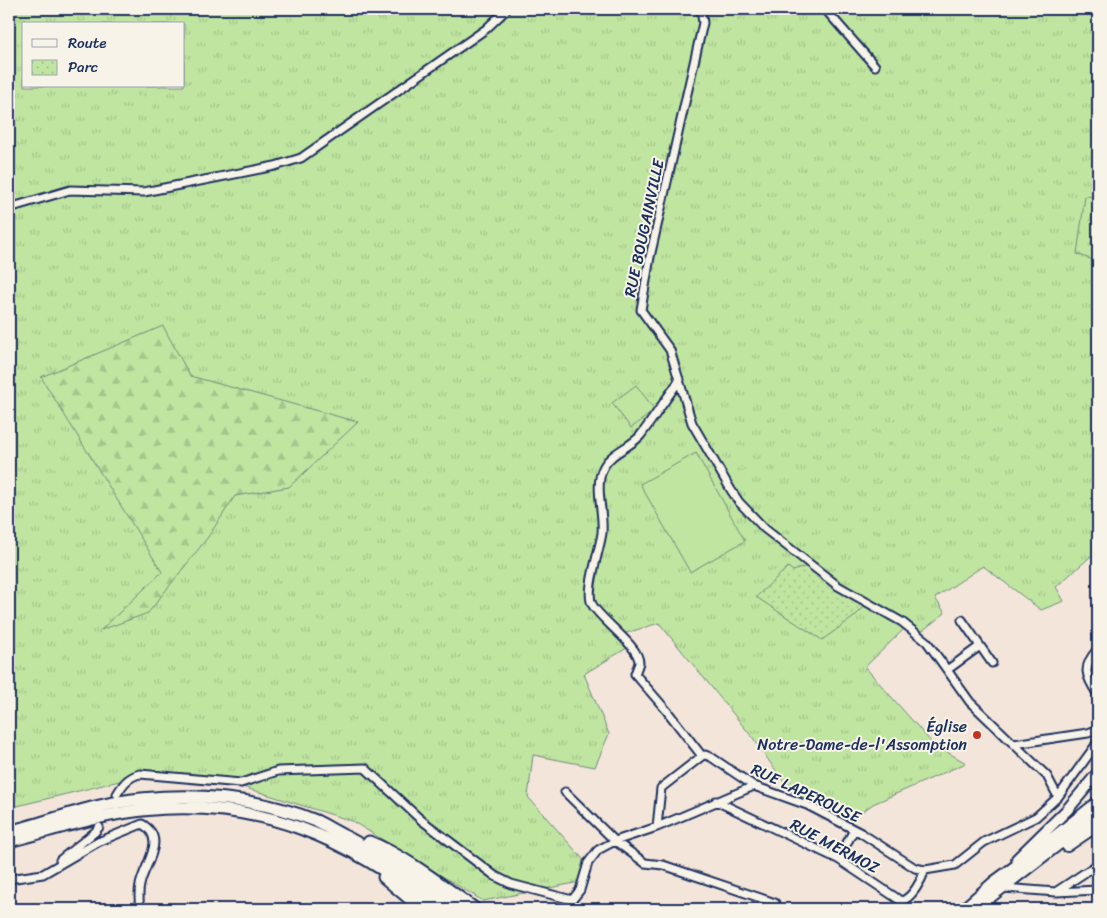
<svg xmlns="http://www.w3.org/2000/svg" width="1107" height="918" font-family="Sriracha,sans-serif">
<defs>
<pattern id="grass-tufts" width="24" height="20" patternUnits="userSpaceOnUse" patternTransform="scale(1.25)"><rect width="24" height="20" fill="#c0e5a0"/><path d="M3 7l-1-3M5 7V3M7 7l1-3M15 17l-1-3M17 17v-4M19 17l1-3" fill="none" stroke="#a4c58c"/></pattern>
<pattern id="forest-firs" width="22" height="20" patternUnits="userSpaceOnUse" patternTransform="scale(1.25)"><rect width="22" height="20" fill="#c0e5a0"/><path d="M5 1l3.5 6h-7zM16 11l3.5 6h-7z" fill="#a4c58c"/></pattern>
<pattern id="park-dots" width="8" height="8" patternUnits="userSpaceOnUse" patternTransform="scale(1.25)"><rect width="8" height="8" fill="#c0e5a0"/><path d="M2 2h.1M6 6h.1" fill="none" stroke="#a4c58c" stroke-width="1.8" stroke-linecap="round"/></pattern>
</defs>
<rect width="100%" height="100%" fill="#f3e5d9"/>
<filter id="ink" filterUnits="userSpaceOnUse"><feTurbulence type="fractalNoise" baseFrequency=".02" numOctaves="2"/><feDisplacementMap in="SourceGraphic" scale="10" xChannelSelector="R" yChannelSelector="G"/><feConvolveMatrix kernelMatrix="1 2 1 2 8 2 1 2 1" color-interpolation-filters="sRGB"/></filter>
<g filter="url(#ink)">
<path fill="url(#grass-tufts)" stroke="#6e8a7f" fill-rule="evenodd" d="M9,9h1089v541l-42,37 8,14 -23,9 -58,-44 -48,32 10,15 -23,18 -16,-4 -41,40 68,77 33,19 -93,41 -24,17 -59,-30 -37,-53 -94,-115 -36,11 4,14 -43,26 25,60 -14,33 -62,-12 -5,42 55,62 2,22 -102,20 -131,-80 -122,-38 -86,-8 -135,33zM24,24h160v62h-160z"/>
<path fill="url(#forest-firs)" stroke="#6e8a7f" d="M1085,196l13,1v65l-21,-8z
M163,326l27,50 168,46 -69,65 -54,9 -27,41 -60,76 -47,17 61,-58 -121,-195z"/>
<path fill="url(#park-dots)" stroke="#6e8a7f" d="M807,566l48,34 11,5 -12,12 -32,23 -66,-43 32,-30 5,4z"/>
<path fill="#c0e5a0" stroke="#6e8a7f" d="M636,385l19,25 -24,18 -19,-25z
M696,453l49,88 -55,31 -50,-88z"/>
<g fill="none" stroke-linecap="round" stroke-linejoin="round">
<defs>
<path id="minor" d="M701,9l2,14 -53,234 -9,53 29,40 22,73 39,67 8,12 26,27 73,57 64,36 25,20 43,60 77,74 11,21
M825,9l50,57
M9,208l61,-18 74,2 131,-26 26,-8 185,-129 21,-20
M680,380c-14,18 -26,38 -40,56 -11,12 -30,17 -37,32 -9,19 1,44 -1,65 -2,16 -17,58 -10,71 7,15 48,42 47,59 -1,3 -3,8 -4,11l32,37 35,45 3,-1 6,2 43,29 53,19 54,28 54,35 10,2 30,-5 29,-23 52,-25 22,-20 40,-55
M962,620l30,43
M1098,649c-17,18 -12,28 0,46
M947,670l33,-24
M1014,744l74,-11 10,-4
M565,792l50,49 26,19 4,3 18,2 112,38
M117,794c6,-10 11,-17 23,-20l101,9 37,-12 87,-3 55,51 75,57 16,8 61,16 8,-10 8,-27 10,-13 17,-9 42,-14 97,-41
M716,801l122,58 63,42c11,-2 21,-22 24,-31
M657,827l4,-39 41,-32
M838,859l16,-29
M60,860l35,-28 4,-5
M9,879l34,-5 55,-32 44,-18c26,15 2,40 -2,61 -2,8 -1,16 0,24
M1003,888l53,4 42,-2
M1057,891l41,-27"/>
<path id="secondary" d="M1067,846l31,-21
M1017,859l50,-49 31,-37
M963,909l31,-27 45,-33 59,-47
M979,909l9,-10 110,-85"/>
<path id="trunk" d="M9,832c43,-11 87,-29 132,-33 59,-6 120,0 175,22 10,5 20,11 30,16 40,21 76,46 111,72
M9,841c44,-11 88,-26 133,-31 118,-13 207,29 297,99
M369,842c36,14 75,45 106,67
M384,877l38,32"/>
</defs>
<use href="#minor" stroke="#1b2f5e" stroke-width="11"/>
<use href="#secondary" stroke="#1b2f5e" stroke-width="14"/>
<use href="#trunk" stroke="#1b2f5e" stroke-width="15"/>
<use href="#minor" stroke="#f7f3e8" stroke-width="7"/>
<use href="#secondary" stroke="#f7f3e8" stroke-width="10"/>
<use href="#trunk" stroke="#f7f3e8" stroke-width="11"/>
</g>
</g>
<circle fill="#c8321e" stroke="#f7f3e8" stroke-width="2" cx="977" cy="735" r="5"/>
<g text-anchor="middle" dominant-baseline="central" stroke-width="4" stroke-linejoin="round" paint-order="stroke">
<g font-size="16" fill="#1b2f5e" stroke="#f7f3e8">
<text transform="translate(644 228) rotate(-78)">RUE BOUGAINVILLE</text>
<text transform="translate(806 793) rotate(25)">RUE LAPEROUSE</text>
<text transform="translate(835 846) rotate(28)">RUE MERMOZ</text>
</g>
<g font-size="16" fill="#1b2f5e" stroke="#f7f3e8" text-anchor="end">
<text x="967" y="726">Église<tspan x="967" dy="18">Notre-Dame-de-l'Assomption</tspan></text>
</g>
</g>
<rect width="1107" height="918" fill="none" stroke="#f7f3e8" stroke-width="30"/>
<rect x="15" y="15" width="1077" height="888" fill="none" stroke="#1b2f5e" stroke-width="2" filter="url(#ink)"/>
<rect x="22" y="22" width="162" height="65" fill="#f7f3e8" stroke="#9fa5b1"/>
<rect x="32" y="39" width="25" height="8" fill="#f7f3e8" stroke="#9fa5b1"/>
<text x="68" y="48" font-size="15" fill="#1b2f5e">Route</text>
<rect x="32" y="60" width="25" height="15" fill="url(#park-dots)" stroke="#9fa5b1"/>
<text x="68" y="72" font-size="15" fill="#1b2f5e">Parc</text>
</svg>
